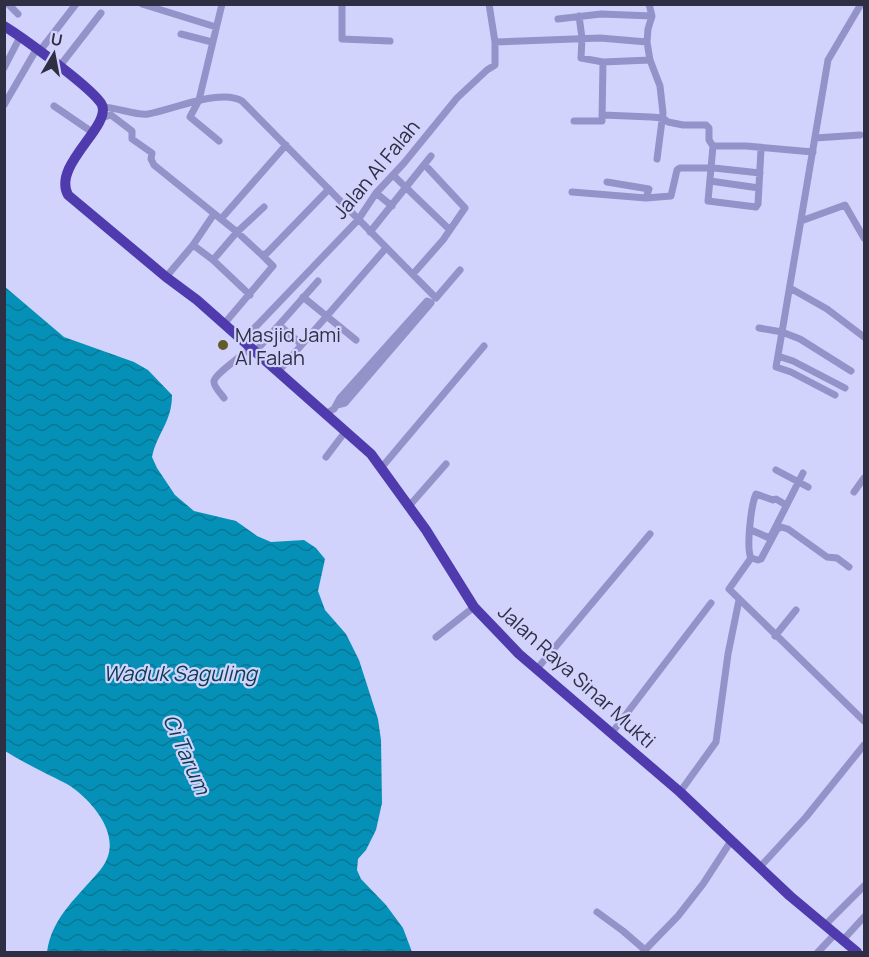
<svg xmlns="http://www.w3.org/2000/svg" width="869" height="957" font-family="Manrope,sans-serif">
<defs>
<pattern id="water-waves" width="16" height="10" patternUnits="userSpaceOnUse" patternTransform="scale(1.5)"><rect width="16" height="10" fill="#0591b7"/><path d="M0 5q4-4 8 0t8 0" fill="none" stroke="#077796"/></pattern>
</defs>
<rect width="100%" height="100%" fill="#d2d3fd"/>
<path fill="url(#water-waves)" d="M4,286l60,51 70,25 14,8 24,25c0,27 -15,38 -20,62l5,11 18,27 19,16 42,10 21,15 14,6 33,-2 12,8 9,11 -7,32 7,19 21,24 13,26 19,59 3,21 1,63 -6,27 -10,20 -8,9 -1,11 4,9 25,26 17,23 9,24h-365c5,-36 32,-56 54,-83 23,-29 -4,-63 -28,-81 -8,-6 -19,-10 -28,-15 -14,-7 -27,-14 -40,-22z"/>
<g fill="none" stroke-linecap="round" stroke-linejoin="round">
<path stroke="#9493c9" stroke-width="7" d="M8,4l10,10
M142,4l74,23
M342,4v35l48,2
M649,4l3,12 -4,13 -1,13 3,18 10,26 3,27 -6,46
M579,16l3,22 -1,20 22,4
M558,19l43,-5 51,2
M181,34l31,8
M495,42l105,-4 47,4
M39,52l37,-48
M59,67l42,-54
M4,68l16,-31
M4,105l32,-55
M54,106l38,26
M102,107c14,0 35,9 46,7 24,-4 73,-26 94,-13l194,197 24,-28
M603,115l48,2 12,1 5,4 15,3h23l3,3v12l4,6h33l67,6
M101,118l10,-3 21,16v8l20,14 -1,6 3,6 83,67 25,23
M574,121h28l1,-59 47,-2
M815,138l45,-3
M219,141l-29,-24 9,-17 23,-96
M713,146l-5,55 48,6 2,-3 3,-55
M393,175l57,55
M710,181l49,7
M572,192l74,6 3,-9 -42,-7
M376,193l16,13
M646,198l25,-2 6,-26 3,-2h34l46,5
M221,219l65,-74
M801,221l44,-16 19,33
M370,232l61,-76
M193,245l20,15 37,35
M213,260l24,-28 27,-25
M413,274l30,-34 22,-32 -40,-43
M166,277l27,-32 21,-31
M790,288l37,21 37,28
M303,297l53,43
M224,324l49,-58 -11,-11 5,-2 62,-64
M279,325l22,19
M759,328l23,4 46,-272 33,-56
M242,341l116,-121 18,-27 28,-30 53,-65 30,-28 8,-5v-23l-6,-38
M255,352l63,-71
M778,356l15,5 52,27
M278,372l108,-124
M835,395l-44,-23 -15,-5 6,-35 18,7 51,32
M224,398c-3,-4 -11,-12 -10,-17 1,-7 29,-26 36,-33
M325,414l9,-5 6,-11 87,-97 4,2 -86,100 -8,2
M326,457l19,-25
M382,467l102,-121
M776,470l32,17
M854,492l10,-14
M410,505l36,-41
M786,505l-10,-6 -3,1 -17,-6c-5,11 -10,54 -5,64l7,2 3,-1 16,-30 4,-2 7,2 39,28 10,1 12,9
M751,530l16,7 4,-1 32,-63
M751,558l-22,31 135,132
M775,636l21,-26
M436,637l38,-30
M536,670l114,-136
M611,734l100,-131
M680,792l36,-50 12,-88 11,-54
M760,867l46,-50 58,-72
M597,912l26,19 22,19 -2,2
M826,924l38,-38
M843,940l21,-23
M645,950l33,-34 25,-32 28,-43
M818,952l18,-19"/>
<path stroke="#4f3bae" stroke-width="10" d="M4,26c18,11 91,64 98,79 9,22 -50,60 -34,90l98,82 31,23 174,154 55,76 48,77 45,47 161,138 110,104 67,56"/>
</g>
<circle fill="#605c28" stroke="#d2d3fd" stroke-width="2" cx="223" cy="345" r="6"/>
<g text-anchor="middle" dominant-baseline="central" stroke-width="4.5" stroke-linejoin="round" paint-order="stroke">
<g font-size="20" fill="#2f2f43" stroke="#d2d3fd">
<text transform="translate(376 169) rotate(-50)">Jalan Al Falah</text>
<text transform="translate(577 676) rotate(42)">Jalan Raya Sinar Mukti</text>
</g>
<g font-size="20" fill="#2f2f43" stroke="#d2d3fd" text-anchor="start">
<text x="235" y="334">Masjid Jami<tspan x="235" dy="23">Al Falah</tspan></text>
</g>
<g font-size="21" font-style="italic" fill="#0a3d4d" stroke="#d2d3fd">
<text x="180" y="673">Waduk Saguling</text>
<text transform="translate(187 754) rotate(66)">Ci Tarum</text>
</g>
</g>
<rect width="869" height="957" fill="none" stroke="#2f2f43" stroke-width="12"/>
<g transform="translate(54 54) rotate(10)" stroke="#d2d3fd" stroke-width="4.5" paint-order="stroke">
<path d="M0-4.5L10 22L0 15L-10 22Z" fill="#2f2f43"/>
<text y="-9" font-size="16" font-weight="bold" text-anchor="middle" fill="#2f2f43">U</text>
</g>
</svg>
